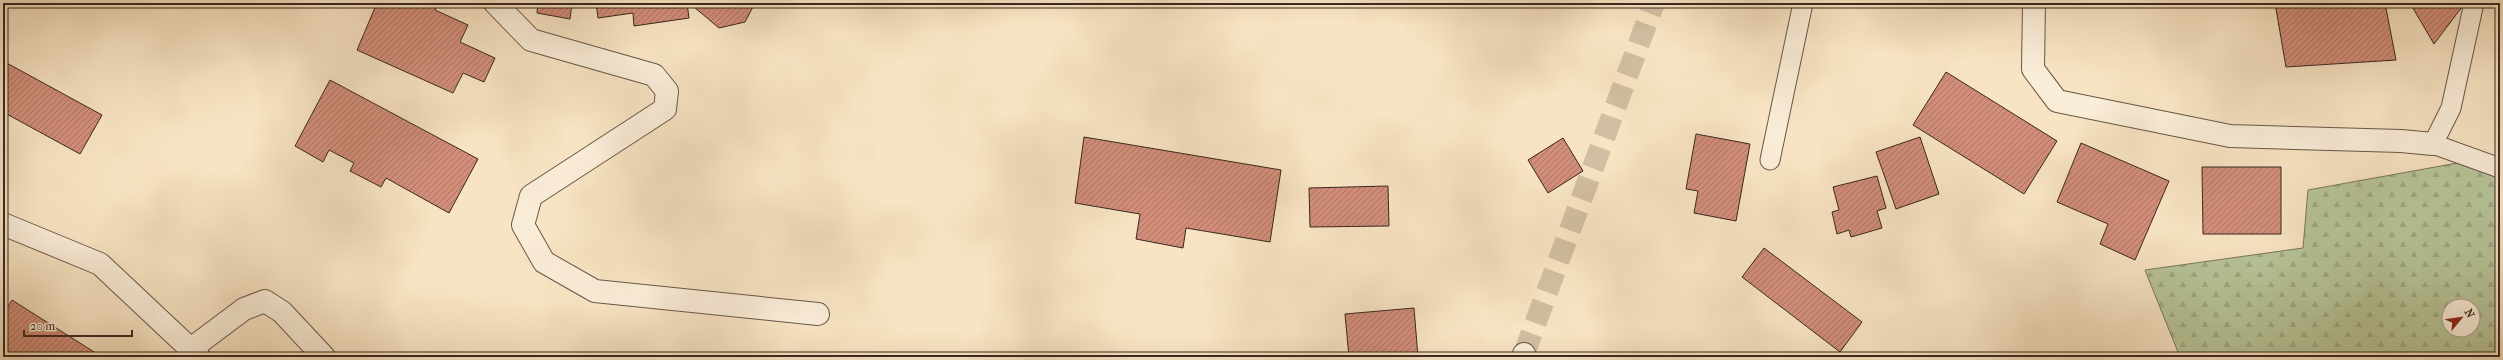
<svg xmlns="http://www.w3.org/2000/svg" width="2503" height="360" font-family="'IM FELL French Canon',serif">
<defs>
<pattern id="forest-firs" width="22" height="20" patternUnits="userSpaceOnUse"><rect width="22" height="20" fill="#b7c599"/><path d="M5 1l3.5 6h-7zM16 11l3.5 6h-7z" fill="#9ea984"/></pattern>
<pattern id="building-hatch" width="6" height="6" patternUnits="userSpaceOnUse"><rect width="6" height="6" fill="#d38e7a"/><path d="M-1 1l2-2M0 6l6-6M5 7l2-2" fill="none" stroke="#ac7464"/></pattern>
</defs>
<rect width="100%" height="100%" fill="#f8e4c3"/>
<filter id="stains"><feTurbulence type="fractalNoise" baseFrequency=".005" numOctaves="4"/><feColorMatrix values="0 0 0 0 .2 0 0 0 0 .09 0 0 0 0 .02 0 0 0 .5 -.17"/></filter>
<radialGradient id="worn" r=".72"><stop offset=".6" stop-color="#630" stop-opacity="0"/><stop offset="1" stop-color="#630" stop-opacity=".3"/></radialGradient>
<path fill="url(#forest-firs)" stroke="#78765c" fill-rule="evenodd" d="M2496,156l4,1v200h-320l-35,-87 158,-22 5,-58zM2449,306h24v24h-24z"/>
<path fill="url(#building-hatch)" stroke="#382720" d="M377,3h61l-3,7 33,15 -8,17 35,16 -11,24 -21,-9 -10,20 -96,-43z
M538,3h34l-2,16 -33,-6z
M596,3h91l2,15 -55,8 -1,-13 -35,5z
M693,3h62l-10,19 -26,6 -25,-21z
M2275,3h110l11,57 -110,7z
M2410,3h55l-31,41z
M3,61l99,54 -22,39 -77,-42z
M1946,72l111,69 -33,53 -111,-69z
M330,80l148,79 -29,54 -63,-35 -5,9 -31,-16 4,-8 -25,-13 -6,12 -28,-16z
M1696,134l54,10 -14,77 -42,-8 4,-22 -12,-2z
M1084,137l197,33 -11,72 -84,-14 -3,20 -47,-9 4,-25 -65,-11z
M1920,137l19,57 -43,15 -20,-57z
M1563,138l20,33 -35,22 -20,-33z
M2081,143l88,38 -34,79 -35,-16 8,-20 -51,-22z
M2202,167h79v67h-78z
M1877,176l9,32 -9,3 5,17 -31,9 -2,-7 -12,4 -5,-22 7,-2 -6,-23z
M1388,186l1,40 -79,1 -1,-39z
M1764,248l98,74 -22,30 -98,-75z
M12,300l90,57h-99v-42z
M1414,308l4,49h-69l-4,-43z"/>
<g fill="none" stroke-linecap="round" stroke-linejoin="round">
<path stroke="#d2bea2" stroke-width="22" stroke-dasharray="22 11" stroke-linecap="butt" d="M1524,354l130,-351"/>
<defs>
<path id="service" d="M2474,3l-23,105 -18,36 67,24
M1770,160l33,-157"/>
<path id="minor" d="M495,3l36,37 123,35 13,16 -2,18 -134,87 -8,29 21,37 51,29 223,23
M2034,3l-1,66 24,32 173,35 171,5 32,3
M192,348l52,-39 21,-8 17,11 42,45"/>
<path id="tertiary" d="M3,224l97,40 99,93
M1523,357l1,-3"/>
</defs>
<use href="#service" stroke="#685649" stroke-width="21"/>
<use href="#minor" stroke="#685649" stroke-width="24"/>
<use href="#tertiary" stroke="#685649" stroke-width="24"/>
<use href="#service" stroke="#faedd8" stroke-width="19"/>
<use href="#minor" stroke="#faedd8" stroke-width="22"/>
<use href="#tertiary" stroke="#faedd8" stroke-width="22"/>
</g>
<rect width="2503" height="360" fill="none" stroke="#f8e4c3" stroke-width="16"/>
<rect x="4" y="4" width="2495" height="352" fill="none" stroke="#382720" stroke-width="2"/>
<rect x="8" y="8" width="2487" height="344" fill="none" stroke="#382720"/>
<g transform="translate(2461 318) rotate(61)"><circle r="19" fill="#faedd8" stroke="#ac9e8e"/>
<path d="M0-3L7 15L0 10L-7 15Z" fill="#8f2418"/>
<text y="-6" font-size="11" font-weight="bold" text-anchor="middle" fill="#382720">N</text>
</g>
<path d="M24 330v6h108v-6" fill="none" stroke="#382720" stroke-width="2"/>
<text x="30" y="330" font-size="12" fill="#382720" stroke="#faedd8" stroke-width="3" paint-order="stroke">20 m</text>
<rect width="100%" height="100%" filter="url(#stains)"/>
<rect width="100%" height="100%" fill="url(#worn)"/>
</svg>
